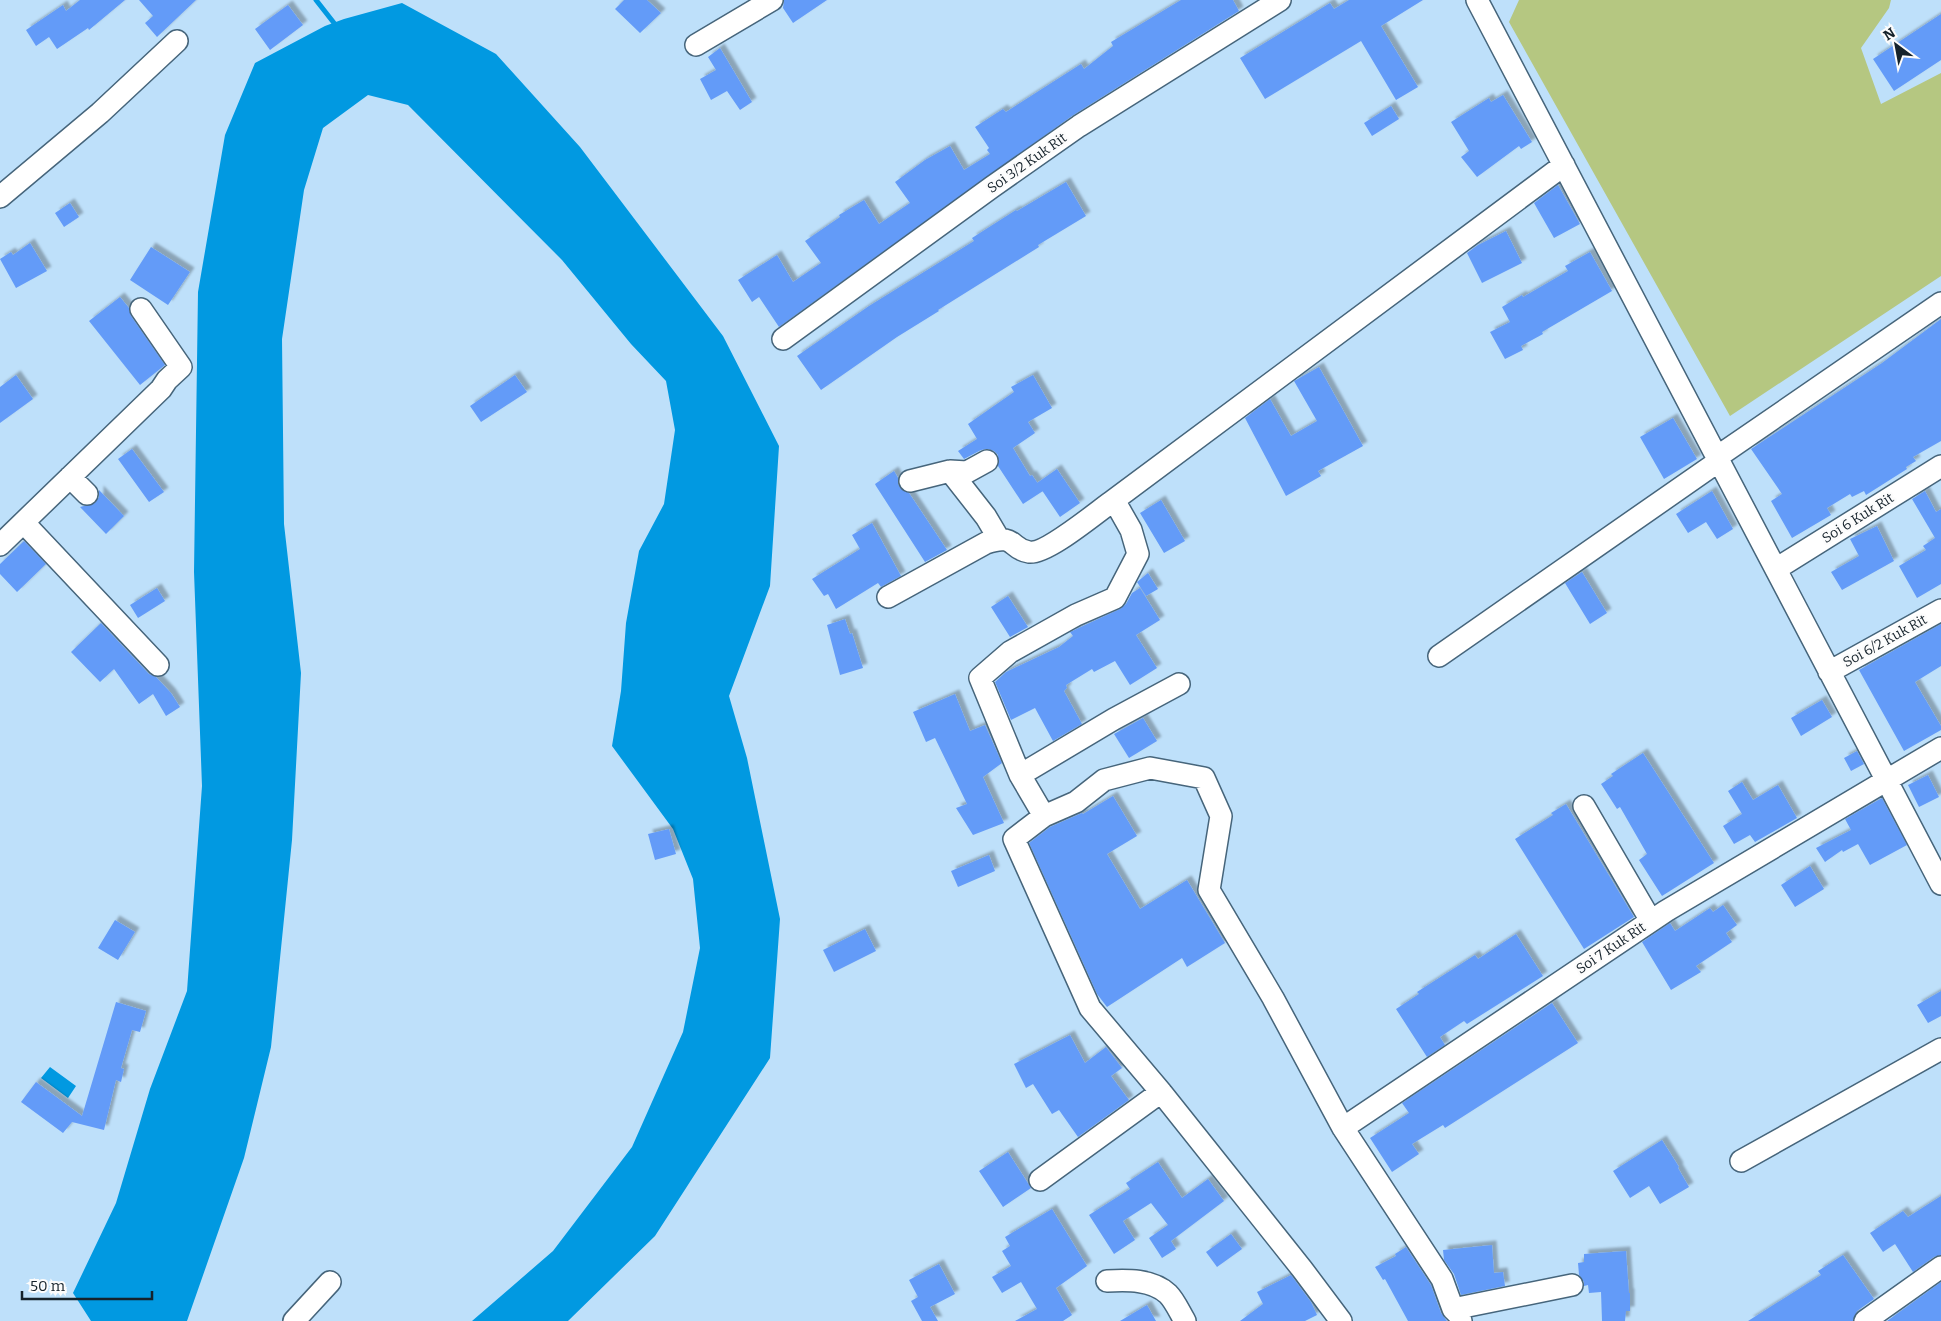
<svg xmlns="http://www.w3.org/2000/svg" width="1941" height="1321" font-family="Bitter,serif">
<defs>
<filter id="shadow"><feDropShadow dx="4.5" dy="-4.5" stdDeviation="1" flood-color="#0004"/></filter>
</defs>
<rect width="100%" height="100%" fill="#bee0fa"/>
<path fill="#b5c781" d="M1519,0h372l-2,8 -28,40 20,56 60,-31v203l-211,140 -221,-394z"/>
<path fill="#0199e1" d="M402,3l94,51 84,93 143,189 56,110 -9,140 -41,110 18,62 33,161 -10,139 -115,178 -87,85h-96l81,-70 79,-104 51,-115 17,-84 -7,-69 -20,-50 -61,-83 9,-55 5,-68 13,-72 25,-47 11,-74 -9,-49 -35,-37 -69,-84 -154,-155 -40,-10 -45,33 -19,62 -22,149 2,185 17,149 -9,167 -21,207 -27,111 -57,163h-96l-18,-28 43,-90 34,-114 37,-98 15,-205 -8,-214 4,-280 27,-157 30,-72 70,-37 19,-7z
M50,1067l26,19 -8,12 -27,-20z"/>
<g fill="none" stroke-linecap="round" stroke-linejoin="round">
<path stroke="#0199e1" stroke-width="5" d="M316,0l18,23"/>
</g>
<path fill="#649bf8" filter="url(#shadow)" d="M80,0h45l-36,30 -1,-2 -31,21 -8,-12 -13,9 -10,-16 37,-25 3,6z
M139,0h57l-39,37 -12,-14 8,-7z
M624,0h23l14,13 -21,20 -25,-24z
M784,0h43l-34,23 -10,-15z
M1181,0h52l6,11 -167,105 -293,211 -20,-30 -7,5 -14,-22 39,-25 16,27 28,-19 -16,-22 35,-24 -1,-2 25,-15 15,24 31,-21 -15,-21 30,-22 25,-14 14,24 26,-16 -3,-4 2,-2 -14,-21 28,-18 3,3 75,-48 3,5 29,-23 -2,-4z
M1349,0h74l-42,26 37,61 -22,13 -35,-59 -96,58 -25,-41 90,-55 4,6z
M288,5l15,20 -33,25 -15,-21z
M1941,14v46l-47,31 -21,-32z
M720,48l32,54 -12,8 -13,-19 -16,9 -11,-21 16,-9 -8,-13z
M1503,95l29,47 -11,7 -2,-3 -42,31 -16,-20 8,-6 -18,-29 38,-24 2,4z
M1391,106l8,13 -27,17 -8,-13z
M1066,182l20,34 -48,29 1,2 -101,63 1,1 -42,26 -76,53 -24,-34 72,-50 105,-65 -2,-3 44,-28 1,1z
M1558,185l22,39 -26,14 -20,-35z
M70,203l9,14 -15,10 -9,-14z
M1506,231l16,32 -40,20 -15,-30 11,-8z
M30,243l17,28 -31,17 -16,-29 11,-7 2,3z
M151,247l39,25 -22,33 -38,-25z
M1590,252l22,39 -70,41 1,2 -22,12 2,4 -18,9 -15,-27 20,-10 -8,-15 20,-12 1,2 45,-26 -3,-5z
M120,297l9,11 2,8 34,49 -25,20 -51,-64z
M1941,319v122l-28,16 3,4 -10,6 1,2 -41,26 -2,-4 -12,6 -2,-3 -23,14 4,7 -39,23 -21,-37 11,-7 -31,-45 131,-86z
M1319,367l44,79 -45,25 3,5 -35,20 -41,-78 25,-19 21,37 26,-15 -23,-40z
M16,375l17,24 -33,24v-36z
M515,375l12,17 -46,30 -11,-16z
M1033,375l19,33 -24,14 7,11 -22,15 17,28 2,-1 11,16 -20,13 -25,-38v-11l-4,-4 -6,-2 -7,1 -17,9 -6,-8 19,-12 -9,-15 46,-32 -3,-5z
M1673,418l24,41 -33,20 -24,-42z
M132,449l32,43 -15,10 -31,-43z
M1057,469l23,34 -20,14 -23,-34z
M894,471l4,7v6l3,5 8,4 38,57 -22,12 -49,-76 -1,-2z
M99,490l25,26 -18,18 -26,-27 15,-4 4,-6z
M1712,491l21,38 -16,10 -11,-17 -18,11 -12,-19z
M1925,491l11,21 5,-3v75l-24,14 -18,-32 27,-16 -3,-4 12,-8 -23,-39z
M1161,500l24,41 -21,12 -24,-40z
M872,523l29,53 -20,11 -3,-4 -42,26 -8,-15 -4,2 -12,-17 48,-30 -8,-14z
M1877,526l17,35 -52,29 -11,-18 28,-16 -9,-17z
M24,541l22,23 -29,28 -17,-18v-10z
M1582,572l25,41 -17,11 -25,-41z
M1148,573l10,16 -12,7 -9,-14z
M157,588l8,13 -27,17 -8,-13z
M1140,588l20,32 -24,15 21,33 -27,17 -15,-24 -21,11 -2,-3 -26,16 1,3 -3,3 18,33 -29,17 -18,-33 -24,12 -16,-38 11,-10 53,-25 14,-11 -3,-4 50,-23 6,-5 6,-11z
M1008,596l20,31 -18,10 -19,-30z
M845,619l5,15 2,-1 11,35 -23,7 -13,-50z
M101,623l48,51 7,3 15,16 9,14 -14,9 -13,-22 -14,10 -25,-35 -14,13 -29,-30z
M1941,624v42l-26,16 26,44v4l-37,21 -45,-81z
M955,694l15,37 15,-6 17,38 -19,14 21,46 -31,12 -17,-27 11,-4 -32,-66 -9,4 -13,-30z
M1822,700l10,17 -31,19 -10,-18z
M1143,718l14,23 -28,17 -15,-24z
M1857,751l7,13 -13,7 -7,-13z
M1643,753l71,110 -52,33 -23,-36 8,-6 -27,-47 -3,2 -16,-25 12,-8 -2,-2z
M1928,775l11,22 -20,10 -11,-22z
M1742,782l11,18 25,-15 19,33 -42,24 -5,-7 -16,9 -11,-18 19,-12 -14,-23z
M1113,796l24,40 -30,18 33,55 47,-29 38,63 -38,24 -5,-9 -75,49 -10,-13 -68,-151 21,-16 32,-14 1,1z
M1882,798l25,47 -37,20 -12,-21 -15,8 -1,-2 -17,12 -9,-14 35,-18 -6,-11z
M1566,804l68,113 -50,32 -69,-110 38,-24 -2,-2z
M669,829l7,25 -21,6 -7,-26z
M989,855l6,16 -37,16 -7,-16z
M1810,866l14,23 -29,18 -14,-22z
M1723,905l14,20 -11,8 6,9 -36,24 5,6 -30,18 -29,-48 28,-19 5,8 35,-23 3,4z
M115,920l20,12 -17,28 -20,-12z
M865,929l11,22 -42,21 -11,-22z
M1516,934l27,42 -76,48 -3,-3 -24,16 5,8 -18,12 -31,-48 23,-15 -2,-2 58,-37 3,4z
M1941,991v25l-13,7 -11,-18z
M116,1002l30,9 -6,21 -8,-2 -11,38 3,1 -3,13 -5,-2 -12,50 -32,-8 -9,11 -42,-31 15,-20 46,34z
M1552,1003l26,40 -133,85 -2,-3 -31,19 7,10 -27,18 -22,-34 39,-25 -7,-10z
M1070,1035l15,28 21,-16 16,21 -11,8 18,24 -51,37 -19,-27 -7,4 -19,-30 -7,4 -12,-24z
M1662,1140l17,27 -1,1 11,19 -29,17 -11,-18 -19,12 -17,-27z
M1008,1152l23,36 -28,19 -24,-36z
M1158,1162l24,36 26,-19 16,22 -53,40 5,8 -14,9 -13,-20 19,-13 -17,-22 -28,18 12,19 -21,14 -25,-39 41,-26 -4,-6z
M1941,1196v59l-7,2 -21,15 -18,-28 -12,8 -13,-19 33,-22 5,6z
M1052,1209l35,57 -31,22 16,27 -9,6h-48l22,-12 -16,-27 -19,11 -10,-16 19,-11 -9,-15 8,-5 -5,-9z
M1231,1234l11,15 -25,18 -11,-15z
M1492,1245l2,28 9,-1 2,14 -44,9 -7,-21 -10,-14 -1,-10z
M1406,1247l25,38 10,28 6,8h-39l-23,-42 -2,1 -8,-13 21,-11 -1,-2z
M1626,1251l3,42h1v18h-4l-1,10h-23l-1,-29 -12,1 -1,-8 -4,1v-4l-5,-7 -1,-12 6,-1v-8z
M1843,1255l31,44 -17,12 -4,10h-105l73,-46 -3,-4z
M939,1264l16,30 -25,13 8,14h-16l-11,-20 7,-4 -9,-17z
M1291,1275l20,27 6,13 -12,6h-65l23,-17 -6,-12z
M1941,1282v39h-54z
M1147,1305l9,16h-36z"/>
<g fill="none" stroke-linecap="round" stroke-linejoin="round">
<defs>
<path id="minor" d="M1477,0l464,884
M696,45l76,-45
M0,197l100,-84 77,-72
M783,339l209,-152 87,-61 201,-126
M1717,457l224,-154
M950,471l17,1 20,-11
M70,477l17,17
M910,481l40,-10 36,46 13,22
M24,523l134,142
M0,545l161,-156 6,-9 14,-13 -40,-58
M1776,569l165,-103
M888,597l98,-54c31,-10 23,6 43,9 17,3 69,-41 85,-52
M1439,656l280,-195
M1829,672l112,-62
M1020,775l94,-56 65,-35
M1584,806l67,115
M1044,816l-24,-41 -40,-97 30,-26 66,-37 39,-17 23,-44 -7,-24 -17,-30 450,-335
M1343,1128l323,-217 275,-163
M1741,1161l200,-112
M1040,1180l121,-88
M1107,1281c20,-1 45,-2 61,13 7,7 12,19 17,27
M1453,1309l119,-24
M294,1321l36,-39
M1341,1321l-39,-52 -141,-177 -71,-84 -76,-169 30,-23 32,-14 28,-22 46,-12 54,10 17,38 -12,74 64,108 70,130 99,151 11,30 6,6 2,6
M1865,1321l76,-54"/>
</defs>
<use href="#minor" stroke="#46657b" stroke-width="24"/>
<use href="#minor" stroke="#fff" stroke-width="21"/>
</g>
<g text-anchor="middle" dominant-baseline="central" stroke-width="5" stroke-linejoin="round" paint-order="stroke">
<g font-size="14" fill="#15222b" stroke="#fcfcfc">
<text transform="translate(1027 163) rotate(-35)">Soi 3/2 Kuk Rit</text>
<text transform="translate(1858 518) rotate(-32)">Soi 6 Kuk Rit</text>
<text transform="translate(1885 641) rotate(-29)">Soi 6/2 Kuk Rit</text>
<text transform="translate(1611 948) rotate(-34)">Soi 7 Kuk Rit</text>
</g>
</g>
<g transform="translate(1896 45) rotate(328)" stroke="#fcfcfc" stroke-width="4" paint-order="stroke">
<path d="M0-4L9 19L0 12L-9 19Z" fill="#15222b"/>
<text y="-8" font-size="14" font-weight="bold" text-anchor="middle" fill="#15222b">N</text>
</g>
<path d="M22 1291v8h130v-8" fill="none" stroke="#15222b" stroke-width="2.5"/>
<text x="30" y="1291" font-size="15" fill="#15222b" stroke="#fcfcfc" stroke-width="4" paint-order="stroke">50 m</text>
</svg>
